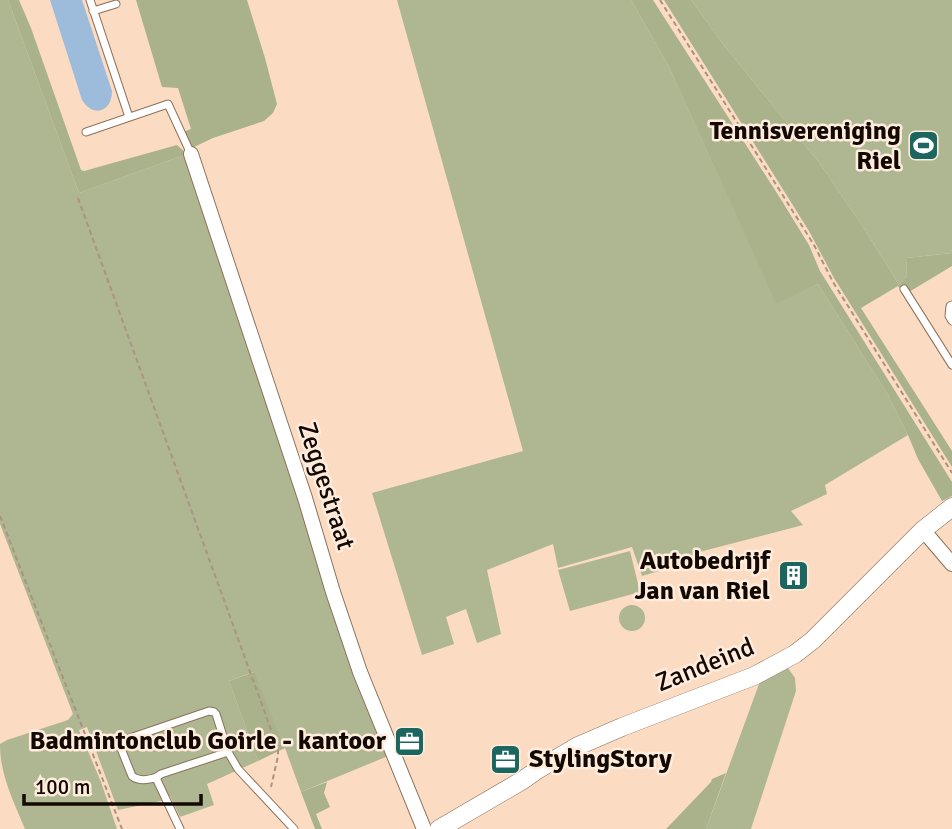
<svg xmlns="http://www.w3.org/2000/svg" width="952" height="829" font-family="Signika,sans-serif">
<rect width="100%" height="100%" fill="#fbdcc3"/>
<path fill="#aeb792" d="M0,0h8l71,193 108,-39 201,602 -87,36 -16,-44 -32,-76 -24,9 29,80 -51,23 7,21 -34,12 -10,-21 -9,5 -43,9 -31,-83 -8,3 22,52 16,47h-92c-12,-29 -25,-54 -25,-85l7,-4 61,-20 5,-6 -73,-190z
M397,0h234l37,65 108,238 42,-19 70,111 20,40 -83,50 2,9 -36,17 12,14 -100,26 -7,4 1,5 -55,16 -10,-29 -74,21 -5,-24 -66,26 14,64 -24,9 -11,-34 -20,8 8,27 -32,11 -50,-162 151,-42z
M691,0h261v253l-46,5 1,18 -8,9 -34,-55 -44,-65 -95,-117z
M630,551l10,41 -70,19 -12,-41z
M619 618a13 13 0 1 1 26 0a13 13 0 1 1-26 0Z
M788,668l7,10 1,13 -45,138h-45l53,-145z"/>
<path fill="#a9b28b" d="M8,0h11l12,28 50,142 3,1 93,-26 10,9 -108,39z
M136,0h111l18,58 12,46 -4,9 -9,8 -51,17 -21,10 -9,-16 8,-3 -13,-41 -16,-1z
M631,0h22l129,201 27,44 11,26 132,211v14l-10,5 -24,-42 -10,-24 -20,-40 -70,-111 -42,20 -108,-239z
M664,0h27l35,48 95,117 44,65 34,55 8,-9 -1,-18 46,-5v13l-48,29 -6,-9 -37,22 91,143v16l-118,-189 -25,-47z
M254,672l31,76 -27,13 -29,-80z
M726,773l-20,56h-40l45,-47 1,-3z
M327,782l-3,11 6,14 -14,7 6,15h-7l-14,-37z"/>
<path fill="#9dbbda" d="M50,0h32l30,91c0,21 -19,27 -30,9z"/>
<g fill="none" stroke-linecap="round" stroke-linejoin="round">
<defs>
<path id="service" d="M90,0l39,117
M93,11l23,-7
M86,132l82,-28 23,50
M904,289l48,76
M952,305l-2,1 -1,10 3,5
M228,752l-67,22c-7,6 -22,8 -29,2l-12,-30 4,-6 85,-29 5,1 2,2 12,38 10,17 56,60
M156,778l24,51"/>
<path id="minor" d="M191,154l114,344 28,94 27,80 64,157
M923,530l29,34"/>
<path id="tertiary" d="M439,829l84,-49 14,-10 41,-24 44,-19 132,-51 41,-22 18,-14 110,-110 29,-23"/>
</defs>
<use href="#service" stroke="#8c715a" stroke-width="9"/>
<use href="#minor" stroke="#8c715a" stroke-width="16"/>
<use href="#tertiary" stroke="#8c715a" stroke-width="19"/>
<path stroke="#aa9380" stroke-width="2" stroke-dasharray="5 3.5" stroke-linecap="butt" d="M660,0l154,245 19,37 119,191
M78,198l200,551v7l-7,31
M0,516l122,313"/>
<use href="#service" stroke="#fff" stroke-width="7"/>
<use href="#minor" stroke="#fff" stroke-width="14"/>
<use href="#tertiary" stroke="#fff" stroke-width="18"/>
</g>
<defs>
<symbol id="stadium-square" viewBox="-11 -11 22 22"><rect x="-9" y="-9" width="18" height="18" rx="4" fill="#1b665f" stroke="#ffecdd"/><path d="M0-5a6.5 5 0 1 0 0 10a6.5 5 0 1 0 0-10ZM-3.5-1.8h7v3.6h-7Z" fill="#fff"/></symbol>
<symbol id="building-square" viewBox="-11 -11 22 22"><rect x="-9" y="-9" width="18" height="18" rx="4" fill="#1b665f" stroke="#ffecdd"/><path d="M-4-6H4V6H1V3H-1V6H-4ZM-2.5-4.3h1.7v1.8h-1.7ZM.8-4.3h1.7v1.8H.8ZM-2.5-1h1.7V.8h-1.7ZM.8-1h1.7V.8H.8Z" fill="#fff"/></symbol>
<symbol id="office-square" viewBox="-11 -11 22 22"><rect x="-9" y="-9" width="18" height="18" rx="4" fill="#1b665f" stroke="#ffecdd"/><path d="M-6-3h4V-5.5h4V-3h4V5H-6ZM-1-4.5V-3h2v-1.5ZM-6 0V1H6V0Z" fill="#fff"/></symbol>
</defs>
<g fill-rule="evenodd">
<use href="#stadium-square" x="906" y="128" width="35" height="35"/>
<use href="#building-square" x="776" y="558" width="35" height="35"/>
<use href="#office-square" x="392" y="724" width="35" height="35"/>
<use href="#office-square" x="488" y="742" width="35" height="35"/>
</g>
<g text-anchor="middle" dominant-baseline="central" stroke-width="5" stroke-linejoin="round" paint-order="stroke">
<g font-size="26" font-weight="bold" fill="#130903" stroke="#ffecdd" text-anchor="end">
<text x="901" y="131">Tennisvereniging<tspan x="901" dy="30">Riel</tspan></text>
<text x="770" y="561">Autobedrijf<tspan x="770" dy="30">Jan van Riel</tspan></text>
<text x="386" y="741">Badmintonclub Goirle - kantoor</text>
<text x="529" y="759" text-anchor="start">StylingStory</text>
</g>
<g font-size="26" fill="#130903" stroke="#ffecdd">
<text transform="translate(326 486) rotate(72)">Zeggestraat</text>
<text transform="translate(705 665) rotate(-22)">Zandeind</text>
</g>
</g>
<path d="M24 794v10h177v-10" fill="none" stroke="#130903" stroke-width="3.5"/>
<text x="35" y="794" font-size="21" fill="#130903" stroke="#ffecdd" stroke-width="5" paint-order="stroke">100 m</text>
</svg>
